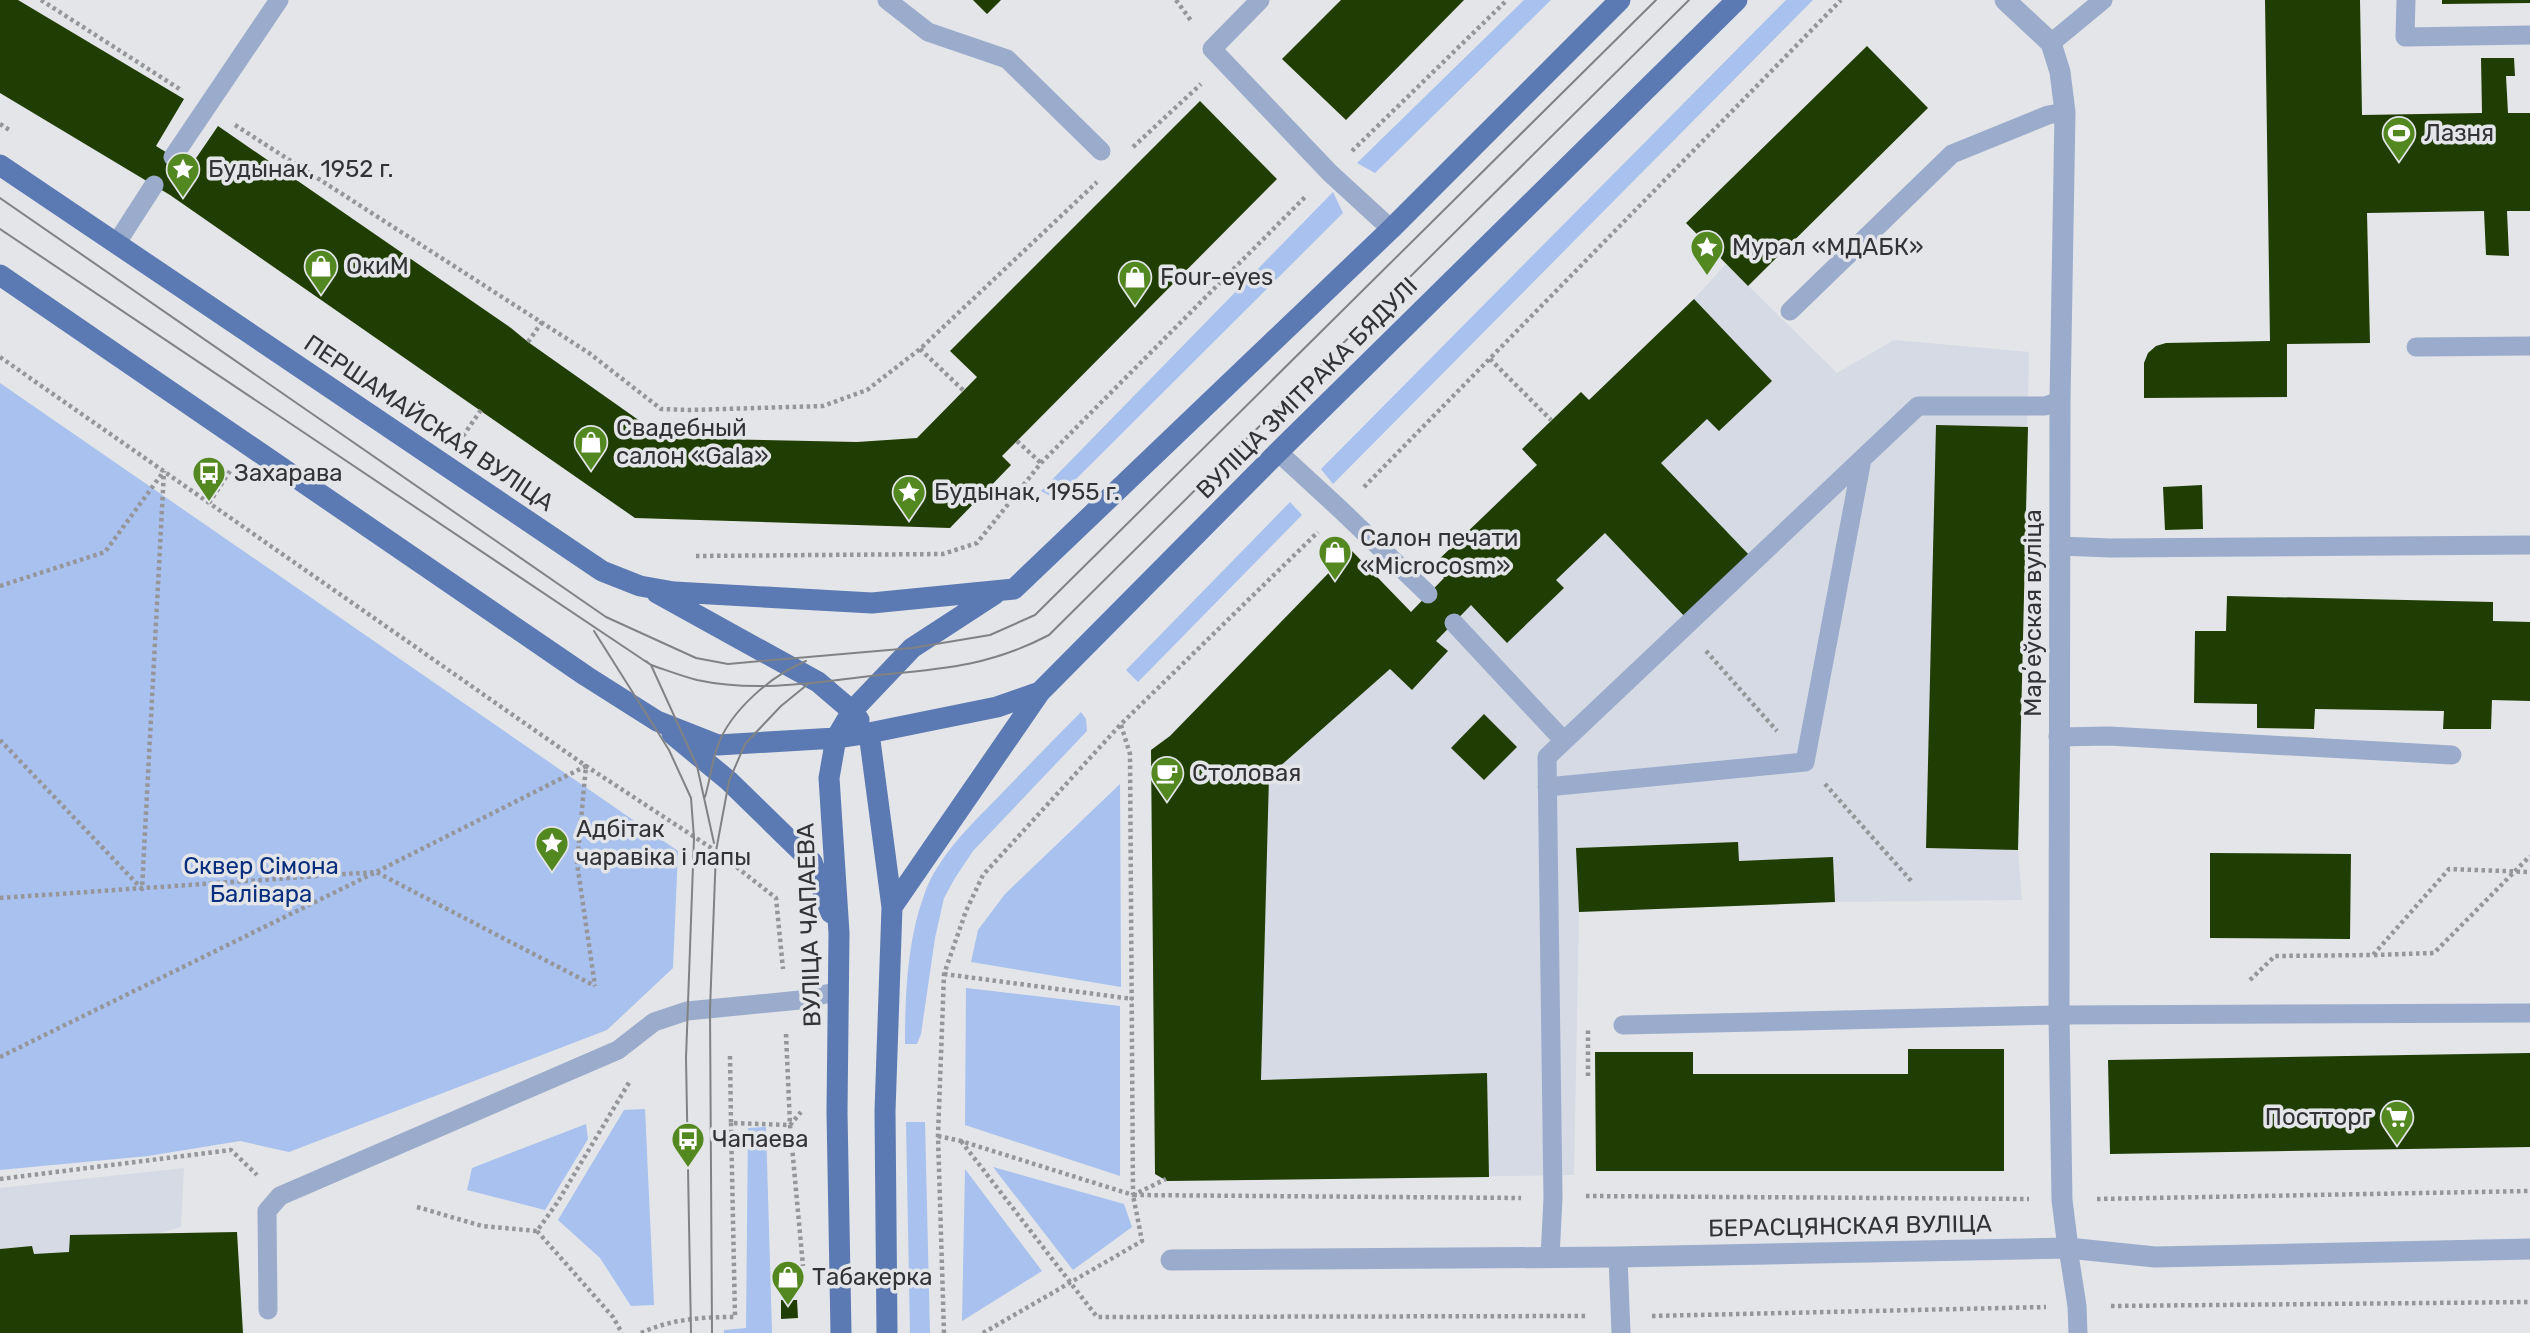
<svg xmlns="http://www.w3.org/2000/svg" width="2530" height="1333" font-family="Rubik,sans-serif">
<rect width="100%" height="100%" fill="#e3e5e8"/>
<path fill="#d5dae4" d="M1726,264l111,109 57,-33 135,12 -11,498 4,50 -187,2 -256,10 -5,263 -407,6 -12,-7 -4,-424 19,-14 181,-186 60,62 33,-34 -12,-12 104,-101 -14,-16 59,-57 8,8 105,-101z
M184,1168l-3,59 -80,22 -101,84v-145z"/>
<path fill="#a8c1ee" d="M1524,0h27l-176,173 -18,-10z
M1786,0h27l-480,484 -12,-15z
M1333,192l10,21 -287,286 -15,-8z
M0,383l678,468 -5,117 -66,62 -318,122 -49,-11 -92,15 -148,14z
M1290,502l12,13 -164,167 -12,-12z
M1081,712l5,7 1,12 -114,120 -18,27 -11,20 -9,40 -14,96 -4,10h-12c0,-48 2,-102 19,-149 14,-40 49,-72 78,-102 26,-27 52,-54 79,-81z
M1120,784l1,203 -150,-25 7,-32 27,-36z
M966,988l154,18v170l-155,-51z
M645,1109l9,196 -23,1 -31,-48 -42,-38 66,-110z
M906,1122h19l5,211h-20z
M586,1124l2,15 -43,71 -78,-20 5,-22z
M766,1127l6,206h-48v-3l22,-2 2,-200z
M993,1167l131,37 8,23 -59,43z
M965,1169l77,102 -80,50z"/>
<path fill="#203d03" d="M0,0h18l166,99 -28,47 34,21 28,-41 293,202 17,14 136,96 193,4 60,-4 60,-61 -27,-26 250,-250 77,78 -275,277 9,9 -61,63 -315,-10 -465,-323 -170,-102z
M973,0h28l-14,14z
M1341,0h123l-118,120 -64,-61z
M2265,0h95l2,115 120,-2 -1,-55h33l1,18h-9l2,37h22v98h-23l2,45 -23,-1 -2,-44 -117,2 3,130 -83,1v53l-143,1v-35l4,-10 8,-7 10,-3 104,-2z
M2442,0h88v3l-88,1z
M1867,46l61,62 -180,178 -62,-63z
M1694,299l78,82 -53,50 -12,-12 -46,44 90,94 -64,62 -82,-86 -49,47 8,8 -57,55 -36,-38 -35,36 12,10 -36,39 -22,-21 -121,107 -8,304 226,-7 2,104 -322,4 -12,-7 -4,-424 19,-14 181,-186 60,62 33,-34 -12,-12 105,-101 -15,-16 59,-57 8,8z
M1936,425l92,2 -10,423 -92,-2z
M2202,485l1,44 -38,1 -2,-43z
M2227,596l266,6v19l37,1v79l-38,-1 -1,29h-48l1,-18 -129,-2 -1,20 -57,-1v-24l-63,-1 1,-72h31z
M1484,714l33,33 -33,33 -33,-32z
M1738,842l1,19 94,-4 2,45 -256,10 -3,-64z
M2210,853l141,1 -1,85 -140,-1z
M1908,1049h96v122h-408l-1,-119h98v22h215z
M2530,1053v94l-420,7 -2,-94z
M237,1232l6,101h-243v-84l32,-3 2,8 35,-2 1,-17z
M781,1300h16l1,18 -17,1z"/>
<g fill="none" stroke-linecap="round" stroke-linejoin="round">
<path stroke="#959699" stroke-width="4.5" stroke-dasharray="3.5 3.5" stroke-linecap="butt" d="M41,0l140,90
M1176,0l16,22
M0,124l11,7
M235,125l354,228 72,56 29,1 133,-4 44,-16 53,-41 177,-167
M1133,147l68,-63
M1352,151l155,-151
M528,342l14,-20
M920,349l44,42
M0,357l586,409 130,85 60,47 7,71
M1490,359l61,61
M463,436l18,-26
M1017,441l24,22
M1364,487l477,-487
M209,503l21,-32
M696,556l247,-2 34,-11 64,-80 265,-267
M0,586l105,-34 59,-81
M1706,651l71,80
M1121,725l9,29 3,441
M0,740l142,149 22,-418
M1825,784l88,99
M0,898l376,-26 219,114
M2374,955l60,-2 96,-97
M944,974l189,25
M2250,980l25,-24 98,-1 76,-86 81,3
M786,1034l4,91 13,141
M730,1056l1,67 59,2 11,-13
M0,1057l376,-185 210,-106 -9,97 18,123
M1588,1076v-47
M938,1136l23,5 172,54 33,-16
M961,1141l136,176 490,-1
M0,1179l231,-29 26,25
M1586,1196l443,3
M2097,1199l433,-8
M417,1207l65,19 55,5 20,-28 73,-122
M537,1231l76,86 9,16
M2111,1306l419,-4
M1652,1316l394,-9
M641,1333c30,-14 61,-16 94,-16l-4,-194
M944,1333l-6,-197 6,-162 22,-63 17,-36 138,-151 197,-192
M983,1333l159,-92 -9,-46 388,3"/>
<path stroke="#9aabcb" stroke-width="19" d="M887,0l41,32 79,27 94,92
M1260,0l-48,49 118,124 61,56
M2406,0l-1,37 125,-2
M2051,43l52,-43
M173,157l106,-157
M116,244l38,-59
M1790,311l162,-157 96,-39 17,-3
M2416,347l114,-1
M1278,452l63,58 87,84
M2059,546l52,2 419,-3
M1454,623l110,118
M2058,737l51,-1 343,19
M1547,787l258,-25 57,-303
M1623,1025l436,-10 471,-2
M2068,1248l9,58 1,27
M1550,1257l3,-59 -6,-441 371,-351h127l15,-5
M1618,1257l3,76
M268,1310l-1,-99 13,-15 338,-146 36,-28 33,-11 113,-11 39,-9"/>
<path stroke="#9aabcb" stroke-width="21" d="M2005,0l46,43 9,29 5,40 -5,289 -1,614 3,185 6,48
M1171,1260l447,-3 450,-9 87,9 375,-8"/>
<path stroke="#5b79b2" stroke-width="21" d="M0,165l602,406 38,15 34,6 198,11 142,-14 377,-360 229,-229
M0,275l586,401 71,45 61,24 118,-7 33,-5 128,-26 43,-15 238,-240 459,-452
M657,593l161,89 34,29 7,9
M869,733l23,174 -7,204 2,222
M672,734l57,47 83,81 19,51
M892,907l148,-215
M841,1333l-4,-221 2,-179 -10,-155 7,-40 16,-27 60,-63 83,-54"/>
<path stroke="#818284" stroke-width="2" d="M0,198l606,419 90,41 32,6 184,-16 78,-13 45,-20 621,-615
M0,229l651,436c15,5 30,11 46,15 60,13 122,2 182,-5 64,-6 111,-9 170,-40l640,-635
M594,631l75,119 22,48 3,40 -8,220 5,275
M646,661l5,4 46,101 17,77
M705,797c5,-17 7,-36 13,-52 13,-35 54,-70 88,-84
M712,1333l-2,-324 6,-158 13,-70 16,-37 36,-38 27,-22"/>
</g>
<defs>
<symbol id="stadium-pin" viewBox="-11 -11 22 30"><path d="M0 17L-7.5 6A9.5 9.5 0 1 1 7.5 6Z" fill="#538821" stroke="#e3e5e8"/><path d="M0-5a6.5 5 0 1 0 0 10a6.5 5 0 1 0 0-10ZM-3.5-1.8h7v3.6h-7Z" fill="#fff"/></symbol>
<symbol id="sight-pin" viewBox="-11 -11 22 30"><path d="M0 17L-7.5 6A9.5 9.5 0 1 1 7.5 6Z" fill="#538821" stroke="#e3e5e8"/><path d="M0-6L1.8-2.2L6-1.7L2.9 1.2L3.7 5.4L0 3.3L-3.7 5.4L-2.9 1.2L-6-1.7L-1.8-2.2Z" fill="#fff"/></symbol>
<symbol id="shop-pin" viewBox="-11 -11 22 30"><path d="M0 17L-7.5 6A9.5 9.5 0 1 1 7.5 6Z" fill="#538821" stroke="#e3e5e8"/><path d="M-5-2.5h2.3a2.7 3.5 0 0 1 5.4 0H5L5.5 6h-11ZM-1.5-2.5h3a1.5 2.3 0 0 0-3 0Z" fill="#fff"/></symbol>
<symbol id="bus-pin" viewBox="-11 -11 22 30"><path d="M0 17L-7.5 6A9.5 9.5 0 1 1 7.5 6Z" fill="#538821" stroke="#e3e5e8"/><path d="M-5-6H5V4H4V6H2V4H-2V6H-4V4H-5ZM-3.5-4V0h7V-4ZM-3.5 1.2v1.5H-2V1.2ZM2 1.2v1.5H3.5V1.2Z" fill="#fff"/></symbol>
<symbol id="cafe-pin" viewBox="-11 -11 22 30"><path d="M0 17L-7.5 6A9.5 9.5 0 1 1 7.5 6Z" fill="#538821" stroke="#e3e5e8"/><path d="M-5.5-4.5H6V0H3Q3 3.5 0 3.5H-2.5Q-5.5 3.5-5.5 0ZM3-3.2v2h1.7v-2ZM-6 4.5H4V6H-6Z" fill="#fff"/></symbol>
<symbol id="supermarket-pin" viewBox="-11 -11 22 30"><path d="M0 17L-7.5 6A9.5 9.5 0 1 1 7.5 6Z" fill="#538821" stroke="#e3e5e8"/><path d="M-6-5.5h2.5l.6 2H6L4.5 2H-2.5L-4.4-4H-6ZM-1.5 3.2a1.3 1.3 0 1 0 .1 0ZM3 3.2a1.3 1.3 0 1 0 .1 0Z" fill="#fff"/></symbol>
</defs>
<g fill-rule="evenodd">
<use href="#stadium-pin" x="2380" y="114" width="38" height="52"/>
<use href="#sight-pin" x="164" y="150" width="38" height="52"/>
<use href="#sight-pin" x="1688" y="228" width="38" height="52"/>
<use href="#shop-pin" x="302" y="247" width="38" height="52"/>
<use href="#shop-pin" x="1116" y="258" width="38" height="52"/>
<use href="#shop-pin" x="572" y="423" width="38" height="52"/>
<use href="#bus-pin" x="190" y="454" width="38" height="52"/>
<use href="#sight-pin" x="890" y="473" width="38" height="52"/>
<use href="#shop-pin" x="1316" y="533" width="38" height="52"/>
<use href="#cafe-pin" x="1148" y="754" width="38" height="52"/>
<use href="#sight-pin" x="533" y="824" width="38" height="52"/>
<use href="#supermarket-pin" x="2378" y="1098" width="38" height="52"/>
<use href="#bus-pin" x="669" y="1120" width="38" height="52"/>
<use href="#shop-pin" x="769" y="1258" width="38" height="52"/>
</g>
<g text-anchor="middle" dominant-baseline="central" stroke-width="7" stroke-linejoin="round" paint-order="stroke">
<g font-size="24" fill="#333335" stroke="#e3e5e8" text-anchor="start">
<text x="2424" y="133">Лазня</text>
<text x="208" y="169">Будынак, 1952 г.</text>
<text x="1732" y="247">Мурал «МДАБК»</text>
<text x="346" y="266">ОкиМ</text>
<text x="1160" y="277">Four-eyes</text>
<text x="616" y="428">Свадебный<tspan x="616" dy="28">салон «Gala»</tspan></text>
<text x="234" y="473">Захарава</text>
<text x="934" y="492">Будынак, 1955 г.</text>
<text x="1360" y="538">Салон печати<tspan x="1360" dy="28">«Microcosm»</tspan></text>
<text x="1192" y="773">Столовая</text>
<text x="576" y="829">Адбітак<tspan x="576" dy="28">чаравіка і лапы</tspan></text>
<text x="2372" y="1117" text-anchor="end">Постторг</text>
<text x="712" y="1139">Чапаева</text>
<text x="812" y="1277">Табакерка</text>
</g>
<g font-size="24" fill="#333335" stroke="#e3e5e8">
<text transform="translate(1307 388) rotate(-45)">ВУЛІЦА ЗМІТРАКА БЯДУЛІ</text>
<text transform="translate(429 423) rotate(34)">ПЕРШАМАЙСКАЯ ВУЛІЦА</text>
<text transform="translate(2033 613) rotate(-90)">Марʼеўская вуліца</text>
<text transform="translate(809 925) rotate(-92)">ВУЛІЦА ЧАПАЕВА</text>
<text transform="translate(1850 1226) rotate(-1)">БЕРАСЦЯНСКАЯ ВУЛІЦА</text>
</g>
<g font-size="24" fill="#0a2e7e" stroke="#e3e5e8">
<text x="261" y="866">Сквер Сімона<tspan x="261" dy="28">Балівара</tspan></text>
</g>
</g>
</svg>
